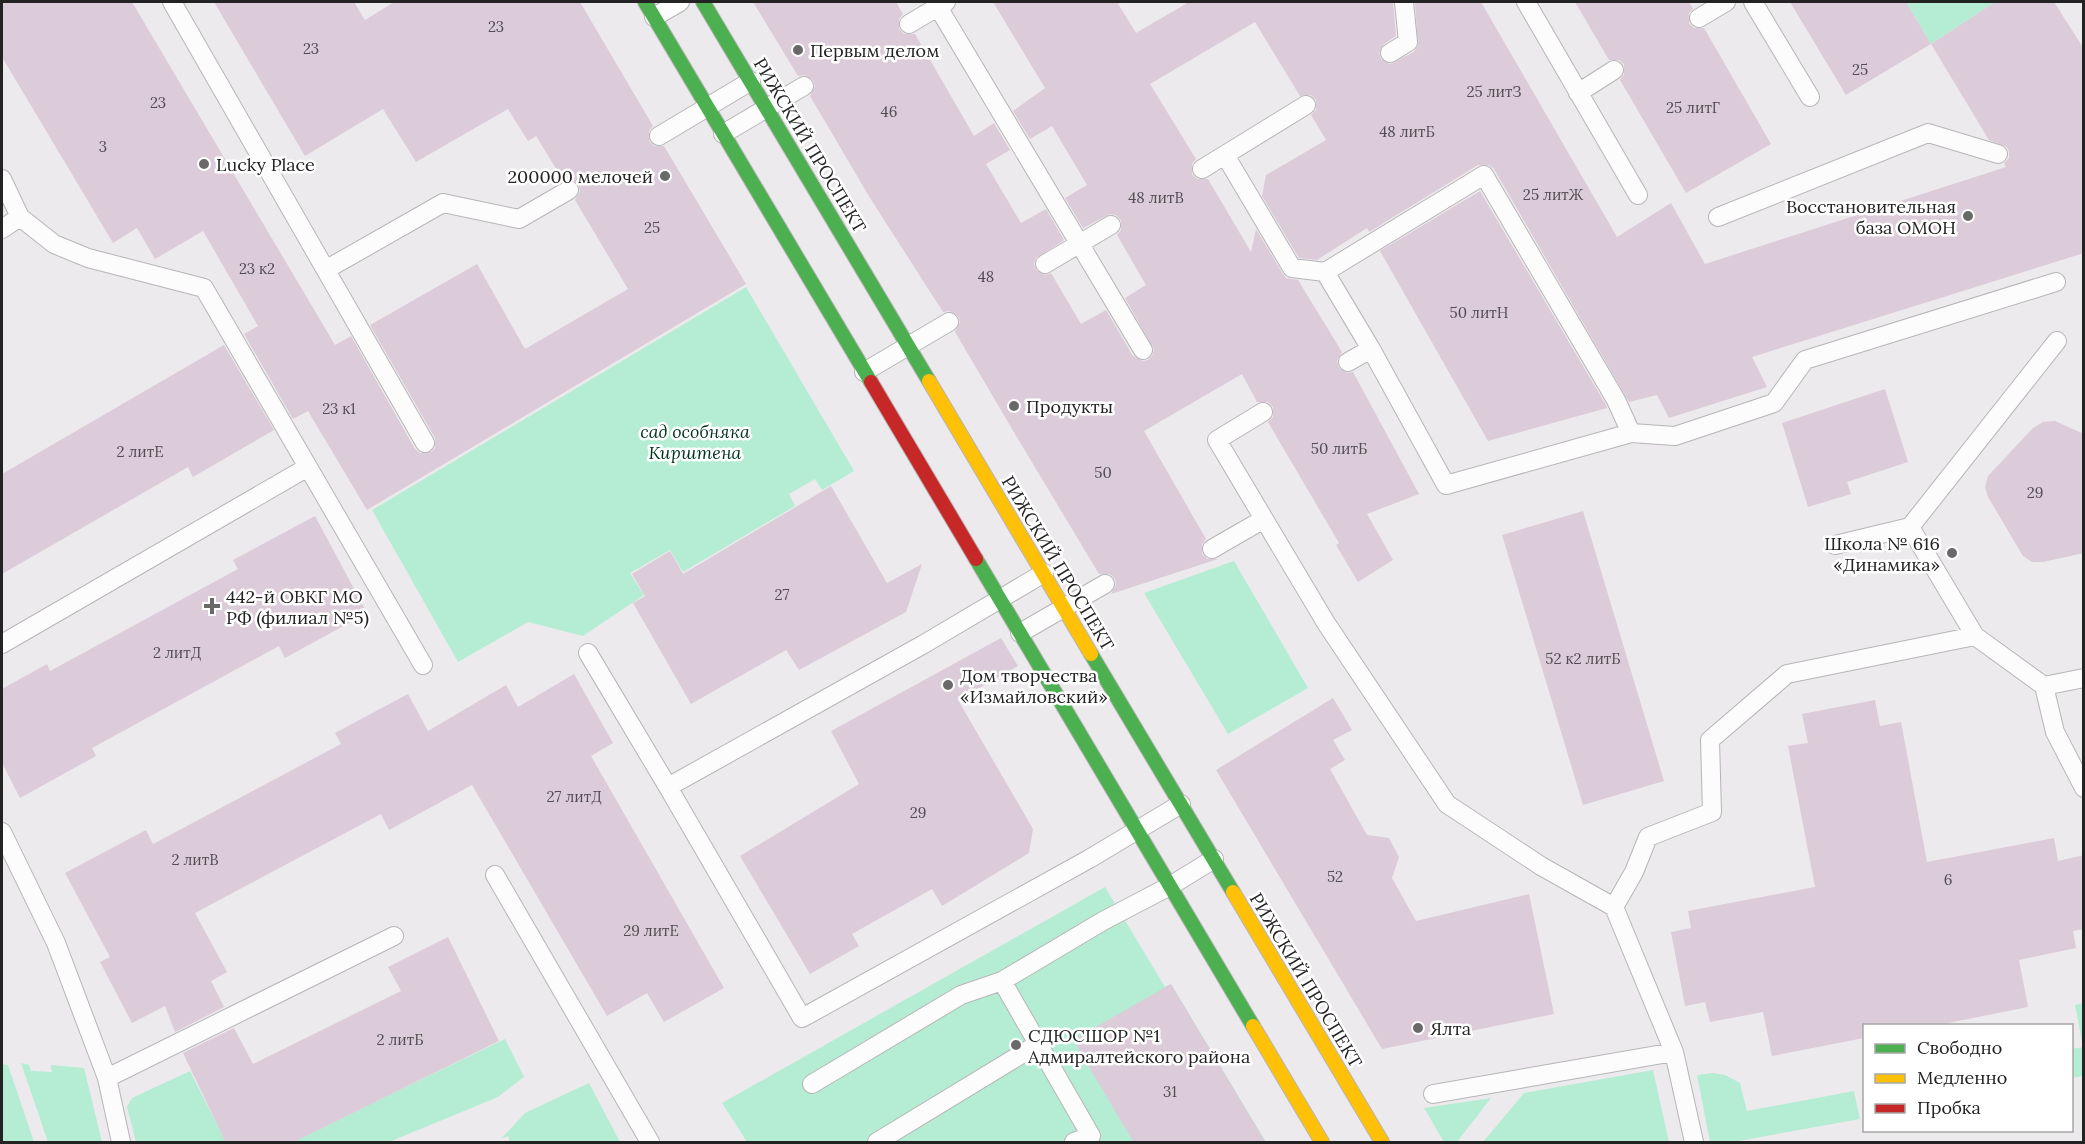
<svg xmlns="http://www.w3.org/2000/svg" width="2085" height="1144" font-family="Lora,serif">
<rect width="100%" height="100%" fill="#edeaed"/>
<path fill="#b4edd4" d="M1906,2h89l-64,42z
M746,287l108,184 -32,19 -7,-11 -26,15 6,12 -112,66 -13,-22 -40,23 14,22 -61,41 -55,-14 -70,40 -86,-152z
M1234,561l74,127 -80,46 -84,-141z
M1105,887l60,100 6,-3 95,158h-519l-25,-39z
M2083,1003v73l-11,2v-29l11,-2 -8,-42z
M505,1039l19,38 -26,20 -109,45h-97z
M21,1063l8,2 2,6 21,1 -1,-7 33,3 18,74h-54z
M2,1064l6,1 26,77h-32z
M1653,1070l16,72h-186l41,-49z
M190,1071l36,71h-90l-9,-35 5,-9z
M1713,1073l12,2 15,8 7,28 107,-20 6,28 -127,23h-23l-13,-67z
M589,1083l31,59h-110l-2,-6 -7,3 24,-26z
M1491,1098l-34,44h-13l-20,-34z"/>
<path fill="#dccbd8" d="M2,2h130l203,343 16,-9 64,113 5,4 11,-1 4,-4v-10l-65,-113 107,-61 48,85 103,-60 -53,-89 5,-9 -2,-7 -8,-5 -7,1 -27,-44 -8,5 -20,-32 -92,53 -33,-53 -78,47 -91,-154h140l11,18 29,-18h186l73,124 -4,5v10l5,5h10l82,138 -379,226 -59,-99 -15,8 -49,-85 14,-8 -55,-95 -48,28 -18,-31 -24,15 -111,-186z
M753,2h143l7,12 -4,5v10l5,5h11l59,102 20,-13 16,27 -24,14 35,59 25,-14 18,31 -28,18 -2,6 2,6 9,5 6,-2 30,51 25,-14 27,46 10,5 5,-1 4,-4 2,-7 -29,-51 21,-13 -29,-50 4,-5v-10l-5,-5 -6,-1 -27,14 -18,-30 22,-13 -35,-59 -22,13 -17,-28 32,-23 -52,-86h124l19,31 53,-31h204l3,34 -12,8 -5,9 2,6 9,5 24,-12 4,-6 -3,-44h66l136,235 54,-34 34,61 301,-97 -2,-4 5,-5v-6l-2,-5 -18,-7 -58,-96 64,-42h59l30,47v204l-332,104 15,30 -98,31 -12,-23 -28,7 -135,-233 -5,-4h-11l-109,67 -2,-4 -50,32 -18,-2 -37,-62 4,-21 60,-35 -15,-25 5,-5v-10l-5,-5 -11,1 -45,-74 -105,62 46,75 -4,5v10l5,5h11l43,73 5,-23 27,45 3,4 12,2 44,72 -5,9 2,7 8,5 6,-1 66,122 -52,20 26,46 -35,22 -22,-37 3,-2 -71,-121 5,-5v-10l-5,-5h-11l-15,-28 -98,57 62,108 -4,5v10l5,5h11l-107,35 5,-9 -1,-6 -5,-5h-11l-78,-130 -66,-112 5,-10 -2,-6 -9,-5 -6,1 -73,-114 -60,-102 5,-10 -2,-6 -9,-5 -6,1z
M1575,2h114l4,7 -4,4v10l5,5h10l67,116 -85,49 -66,-113 4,-5v-11l-5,-4h-10z
M1790,2h116l25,42 -85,51z
M1480,191l126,214 1,3 -119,33 -108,-190z
M224,345l50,85 -81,47 -5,-10 -186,107v-100z
M1885,389l23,73 -61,20 4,12 -43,13 -26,-84z
M2055,421l29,13v119l-41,9h-11l-9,-6 -35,-59 -3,-10 3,-11 45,-48 10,-6z
M831,486l56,97 35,-19 -16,48 -107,58 -13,-20 -95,54 -58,-101 12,-7 -13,-22 38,-23 13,23z
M1583,511l81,270 -81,24 -81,-270z
M315,516l52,97 -82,45 -6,-12 -187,102 4,8 -76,42 -18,-35v-74l45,-25 3,7 188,-102 -5,-9z
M1001,638l17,28 -60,34 75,129 -4,24 -87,53 -10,-17 -80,45 7,12 -49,28 -70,-118 119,-72 -28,-53z
M574,674l39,69 -22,13 133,232 -60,34 -17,-29 -40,23 -135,-231 -83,45 -8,-16 -186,99 32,59 -16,9 13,26 -49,25 -10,-26 -33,17 -32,-61 10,-5 -45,-84 81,-43 7,14 188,-100 -6,-11 73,-39 20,37 78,-46 12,22z
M1333,698l19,32 -19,10 12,20 -15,9 37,66 22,3 10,19 -7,21 24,43 113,-27 25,120 -172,35 -166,-279z
M1875,700l5,26 21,-4 26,140 127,-24 4,23 26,-6v74l-11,2 3,17 -57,12 9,47 -95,19h-69v12l-92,18 -9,-44 -53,10 -5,-20 -20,4 -14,-74 20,-4 -3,-17 127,-24 -27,-141 20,-3 -6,-29z
M448,937l51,104 -207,102h-66l-43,-90 51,-25 19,36 148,-73 -13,-24z
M1171,984l95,159h-132l-61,-103z"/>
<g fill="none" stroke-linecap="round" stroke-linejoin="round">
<defs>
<path id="lane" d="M172,2l253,441
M935,2l208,348
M1526,2l112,193
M1753,2l57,95
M654,17l26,-15
M1699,18l27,-16
M909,24l37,-22
M1390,53l18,-11 -4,-40
M1578,93l36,-23
M723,134l81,-48
M659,136l92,-55
M1225,155l67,113 33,4 159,-97 132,225 15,33
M1202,169l104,-64
M2,179l18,38 -18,12
M20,217l34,27 34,14 116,30 219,377
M1718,217l210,-84 70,21
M1045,264l66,-39
M327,269l116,-66 76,16 50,-29
M1325,272l46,77
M1348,362l23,-13 75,136 185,-52 44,3 99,-33 31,-43 251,-78
M864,372l85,-50
M1263,412l-46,28 47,79
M1910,527l147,-186
M1835,545l75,-18 65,109
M1212,549l52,-30 62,104 121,181 94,62 73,41 60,145 20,90
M1044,573l-120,71 -256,143 134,231 287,-159 92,-55
M1020,633l85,-49
M2,644l306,-177
M588,653l80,134
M2044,686l40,-8
M2,832l54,111 51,135 14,64
M495,875l155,267
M1614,907l20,-35 14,-35 64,-25 -2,-72 77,-66 188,-38 69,50 11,46 29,56
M1002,981l89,155 -17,6
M107,1078l287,-142
M812,1084l149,-89 41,-14 101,-60 67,-35 44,-27
M1433,1094l241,-42
M877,1142l161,-98"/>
<path id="fast" d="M645,2l226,380
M703,2l226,379
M976,559l277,467
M1091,654l142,238"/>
<path id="slow" d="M929,381l162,273
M1233,892l149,250
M1253,1026l69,116"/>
<path id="jam" d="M871,382l105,177"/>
</defs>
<use href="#lane" stroke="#b7b5b7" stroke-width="20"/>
<use href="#fast" stroke="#b7b5b7" stroke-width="16"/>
<use href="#slow" stroke="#b7b5b7" stroke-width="16"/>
<use href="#jam" stroke="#b7b5b7" stroke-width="16"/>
<use href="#lane" stroke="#fcfcfc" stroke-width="18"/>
<use href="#fast" stroke="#4caf50" stroke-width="14"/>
<use href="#slow" stroke="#ffc107" stroke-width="14"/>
<use href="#jam" stroke="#c62828" stroke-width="14"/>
</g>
<g fill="#6a696a" stroke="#fff" stroke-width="2">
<circle cx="798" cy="50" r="6"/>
<circle cx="204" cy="164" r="6"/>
<circle cx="665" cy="176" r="6"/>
<circle cx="1968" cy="216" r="6"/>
<circle cx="1014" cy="406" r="6"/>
<circle cx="1952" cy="553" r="6"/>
<path d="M209 597h6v6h6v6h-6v6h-6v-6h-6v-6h6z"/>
<circle cx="948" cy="685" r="6"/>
<circle cx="1418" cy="1028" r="6"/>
<circle cx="1016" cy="1045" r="6"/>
</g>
<g text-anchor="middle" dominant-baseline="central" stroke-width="5" stroke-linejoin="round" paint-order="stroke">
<g font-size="15" fill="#524d51">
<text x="496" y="26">23</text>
<text x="311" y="48">23</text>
<text x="1860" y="69">25</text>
<text x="1494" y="91">25 литЗ</text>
<text x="158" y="102">23</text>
<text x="1693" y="107">25 литГ</text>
<text x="889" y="111">46</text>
<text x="1407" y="131">48 литБ</text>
<text x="103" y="146">3</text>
<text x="1553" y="194">25 литЖ</text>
<text x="1156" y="197">48 литВ</text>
<text x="652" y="227">25</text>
<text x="257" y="268">23 к2</text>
<text x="986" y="276">48</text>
<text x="1479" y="312">50 литН</text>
<text x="339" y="408">23 к1</text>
<text x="1339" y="448">50 литБ</text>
<text x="140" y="451">2 литЕ</text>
<text x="1103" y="472">50</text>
<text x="2035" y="492">29</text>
<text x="782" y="594">27</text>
<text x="177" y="652">2 литД</text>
<text x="1583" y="658">52 к2 литБ</text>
<text x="574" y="796">27 литД</text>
<text x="918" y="812">29</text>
<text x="195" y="859">2 литВ</text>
<text x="1335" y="876">52</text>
<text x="1948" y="879">6</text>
<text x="651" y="930">29 литЕ</text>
<text x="400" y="1039">2 литБ</text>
<text x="1170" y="1091">31</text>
</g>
<g font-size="18" fill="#242324" stroke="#fff" text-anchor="start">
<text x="810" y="50">Первым делом</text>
<text x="216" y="164">Lucky Place</text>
<text x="653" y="176" text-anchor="end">200000 мелочей</text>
<text x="1956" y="206" text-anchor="end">Восстановительная<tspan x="1956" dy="21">база ОМОН</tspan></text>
<text x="1026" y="406">Продукты</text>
<text x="1940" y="543" text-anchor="end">Школа № 616<tspan x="1940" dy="21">«Динамика»</tspan></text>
<text x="226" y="596">442-й ОВКГ МО<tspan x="226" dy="21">РФ (филиал №5)</tspan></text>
<text x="960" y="675">Дом творчества<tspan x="960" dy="21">«Измайловский»</tspan></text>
<text x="1430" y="1028">Ялта</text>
<text x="1028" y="1035">СДЮСШОР №1<tspan x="1028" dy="21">Адмиралтейского района</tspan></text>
</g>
<g font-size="18" fill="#242324" stroke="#fff">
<text transform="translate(810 145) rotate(59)">РИЖСКИЙ ПРОСПЕКТ</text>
<text transform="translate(1058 563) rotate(59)">РИЖСКИЙ ПРОСПЕКТ</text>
<text transform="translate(1306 980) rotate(59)">РИЖСКИЙ ПРОСПЕКТ</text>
</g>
<g font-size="18" font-style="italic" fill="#003320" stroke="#fff">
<text x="695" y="431">сад особняка<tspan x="695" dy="21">Кирштена</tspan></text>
</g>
</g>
<rect width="2085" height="1144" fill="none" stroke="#242324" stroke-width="6"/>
<rect x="1863" y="1024" width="210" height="108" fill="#ffffff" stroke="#a7a7a7" stroke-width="1.5"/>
<rect x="1875" y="1044" width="30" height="9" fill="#4caf50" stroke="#a7a7a7" stroke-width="1.5"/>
<text x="1917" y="1054" font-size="18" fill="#242324">Свободно</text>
<rect x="1875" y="1074" width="30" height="9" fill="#ffc107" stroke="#a7a7a7" stroke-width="1.5"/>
<text x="1917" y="1084" font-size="18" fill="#242324">Медленно</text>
<rect x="1875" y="1104" width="30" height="9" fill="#c62828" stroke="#a7a7a7" stroke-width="1.5"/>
<text x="1917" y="1114" font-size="18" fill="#242324">Пробка</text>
</svg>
